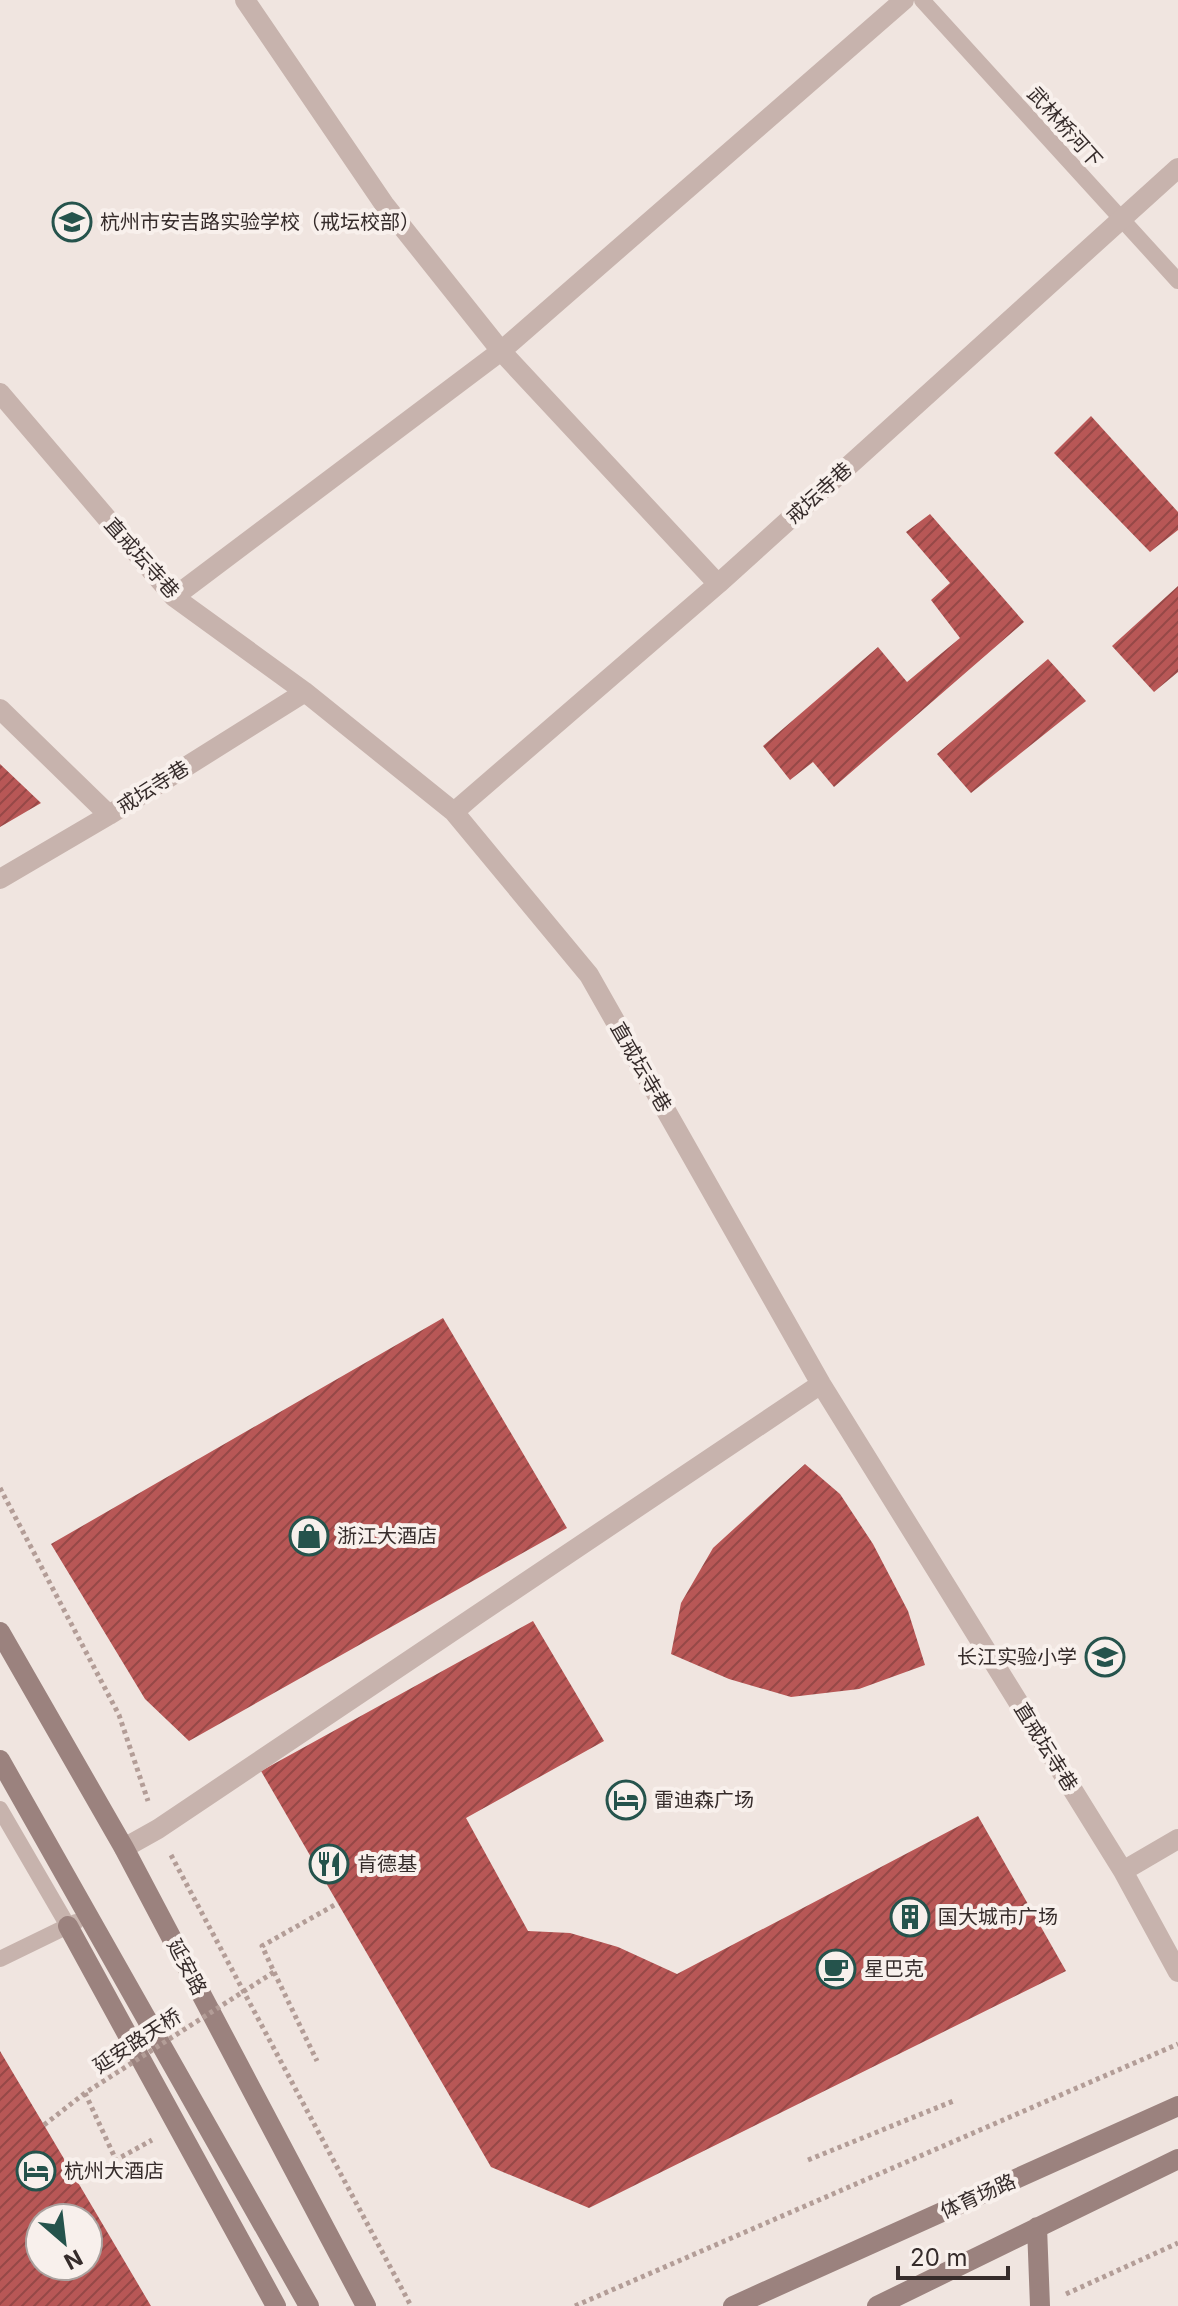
<svg xmlns="http://www.w3.org/2000/svg" width="1178" height="2306" font-family="Inter,'Noto Sans SC',sans-serif">
<defs>
<pattern id="building-hatch" width="6" height="6" patternUnits="userSpaceOnUse" patternTransform="scale(2)"><rect width="6" height="6" fill="#b85756"/><path d="M-1 1l2-2M0 6l6-6M5 7l2-2" fill="none" stroke="#964847"/></pattern>
</defs>
<rect width="100%" height="100%" fill="#f0e5e0"/>
<path fill="url(#building-hatch)" fill-rule="evenodd" d="M1091,416l87,96v18l-28,22 -96,-99z
M930,514l94,108 -190,165 -21,-25 -23,18 -27,-34 115,-99 29,35 53,-44 -29,-38 19,-17 -44,-51z
M1178,586v86l-24,20 -42,-46z
M1048,659l38,42 -115,92 -34,-39z
M0,764l41,39 -41,24z
M443,1318l124,210 -378,213 -44,-42 -94,-155z
M805,1464l35,30 33,50 35,67 17,54 -66,24 -68,8 -62,-18 -58,-25 10,-51 32,-55z
M533,1621l71,120 -138,77 62,113 42,2 48,14 59,27 301,-158 88,155 -477,237 -98,-41 -230,-396z
M0,2051l44,74 107,181h-151zM40,2218h48v48h-48z"/>
<g fill="none" stroke-linecap="round" stroke-linejoin="round">
<path stroke="#b39d97" stroke-width="5" stroke-dasharray="4 4" stroke-linecap="butt" d="M0,1488l119,227 29,86
M171,1855l240,451
M274,1972l43,89
M85,2093l31,67 36,-20
M808,2160l148,-60
M1066,2294l112,-51
M575,2306l603,-262"/>
<path stroke="#c7b3ad" stroke-width="16" d="M922,0l256,281
M0,1809l68,117
M0,1959l76,-37"/>
<path stroke="#c7b3ad" stroke-width="20" d="M245,0l139,204 117,147 217,233
M0,393l174,204 131,95 149,120 135,163 232,409 302,487 55,101
M174,597l327,-246 403,-351
M0,709l109,106
M454,812l264,-228 460,-416
M0,879l109,-64 196,-123
M124,1848l34,-19 663,-445
M1123,1871l55,-32"/>
<path stroke="#9b827e" stroke-width="20" d="M0,1632l124,216 242,458
M0,1760l309,546
M68,1926l208,380
M1037,2227l3,79
M733,2306l445,-200
M877,2306l301,-147"/>
<path stroke="#b39d97" stroke-width="5" stroke-dasharray="4 4" stroke-linecap="butt" d="M44,2125l41,-32 189,-121 -12,-26 76,-43"/>
</g>
<defs>
<symbol id="school-ring" viewBox="-11 -11 22 22"><circle r="9.5" fill="#f8f0ec" stroke="#25534c" stroke-width="1.5"/><path d="M0-5L7-2L0 1L-7-2ZM-4 1L0 2.5L4 1V4Q0 6-4 4Z" fill="#25534c"/></symbol>
<symbol id="shop-ring" viewBox="-11 -11 22 22"><circle r="9.5" fill="#f8f0ec" stroke="#25534c" stroke-width="1.5"/><path d="M-5-2.5h2.3a2.7 3.5 0 0 1 5.4 0H5L5.5 6h-11ZM-1.5-2.5h3a1.5 2.3 0 0 0-3 0Z" fill="#25534c"/></symbol>
<symbol id="hotel-ring" viewBox="-11 -11 22 22"><circle r="9.5" fill="#f8f0ec" stroke="#25534c" stroke-width="1.5"/><path d="M-6-4.5h1.5V1H6V5H4.5V3h-9V5H-6ZM-4 0a1.8 1.8 0 1 1 3.6 0ZM.5 0V-2.5h3Q6-2.5 6 0Z" fill="#25534c"/></symbol>
<symbol id="restaurant-ring" viewBox="-11 -11 22 22"><circle r="9.5" fill="#f8f0ec" stroke="#25534c" stroke-width="1.5"/><path d="M-5-6h1v4h1v-4h1v4h1v-4h1v5L-1.5 .5V6h-2V.5L-5-1ZM5-6V6H3V1.5H1.5Q1.5-4 5-6Z" fill="#25534c"/></symbol>
<symbol id="building-ring" viewBox="-11 -11 22 22"><circle r="9.5" fill="#f8f0ec" stroke="#25534c" stroke-width="1.5"/><path d="M-4-6H4V6H1V3H-1V6H-4ZM-2.5-4.3h1.7v1.8h-1.7ZM.8-4.3h1.7v1.8H.8ZM-2.5-1h1.7V.8h-1.7ZM.8-1h1.7V.8H.8Z" fill="#25534c"/></symbol>
<symbol id="cafe-ring" viewBox="-11 -11 22 22"><circle r="9.5" fill="#f8f0ec" stroke="#25534c" stroke-width="1.5"/><path d="M-5.5-4.5H6V0H3Q3 3.5 0 3.5H-2.5Q-5.5 3.5-5.5 0ZM3-3.2v2h1.7v-2ZM-6 4.5H4V6H-6Z" fill="#25534c"/></symbol>
</defs>
<g fill-rule="evenodd">
<use href="#school-ring" x="50" y="200" width="44" height="44"/>
<use href="#shop-ring" x="287" y="1514" width="44" height="44"/>
<use href="#school-ring" x="1083" y="1635" width="44" height="44"/>
<use href="#hotel-ring" x="604" y="1778" width="44" height="44"/>
<use href="#restaurant-ring" x="307" y="1842" width="44" height="44"/>
<use href="#building-ring" x="888" y="1895" width="44" height="44"/>
<use href="#cafe-ring" x="814" y="1947" width="44" height="44"/>
<use href="#hotel-ring" x="14" y="2149" width="44" height="44"/>
</g>
<g text-anchor="middle" dominant-baseline="central" stroke-width="8" stroke-linejoin="round" paint-order="stroke">
<g font-size="20" fill="#362c2b" stroke="#f8f0ec">
<text transform="translate(1065 127) rotate(48)">武林桥河下</text>
<text transform="translate(819 493) rotate(-42)">戒坛寺巷</text>
<text transform="translate(142 558) rotate(48)">直戒坛寺巷</text>
<text transform="translate(153 787) rotate(-32)">戒坛寺巷</text>
<text transform="translate(641 1067) rotate(60)">直戒坛寺巷</text>
<text transform="translate(1046 1747) rotate(58)">直戒坛寺巷</text>
<text transform="translate(187 1967) rotate(62)">延安路</text>
<text transform="translate(137 2041) rotate(-33)">延安路天桥</text>
<text transform="translate(978 2196) rotate(-24)">体育场路</text>
</g>
<g font-size="20" fill="#362c2b" stroke="#f8f0ec" text-anchor="start">
<text x="100" y="222">杭州市安吉路实验学校（戒坛校部）</text>
<text x="337" y="1536">浙江大酒店</text>
<text x="1077" y="1657" text-anchor="end">长江实验小学</text>
<text x="654" y="1800">雷迪森广场</text>
<text x="357" y="1864">肯德基</text>
<text x="938" y="1917">国大城市广场</text>
<text x="864" y="1969">星巴克</text>
<text x="64" y="2171">杭州大酒店</text>
</g>
</g>
<g transform="translate(64 2242) rotate(152)"><circle r="38" fill="#f8f0ec" stroke="#aaa29f" stroke-width="2"/>
<path d="M0-6L14 30L0 20L-14 30Z" fill="#25534c"/>
<text y="-12" font-size="22" font-weight="bold" text-anchor="middle" fill="#362c2b">N</text>
</g>
<path d="M898 2266v12h110v-12" fill="none" stroke="#362c2b" stroke-width="4"/>
<text x="910" y="2266" font-size="24" fill="#362c2b" stroke="#f8f0ec" stroke-width="6" paint-order="stroke">20 m</text>
</svg>
